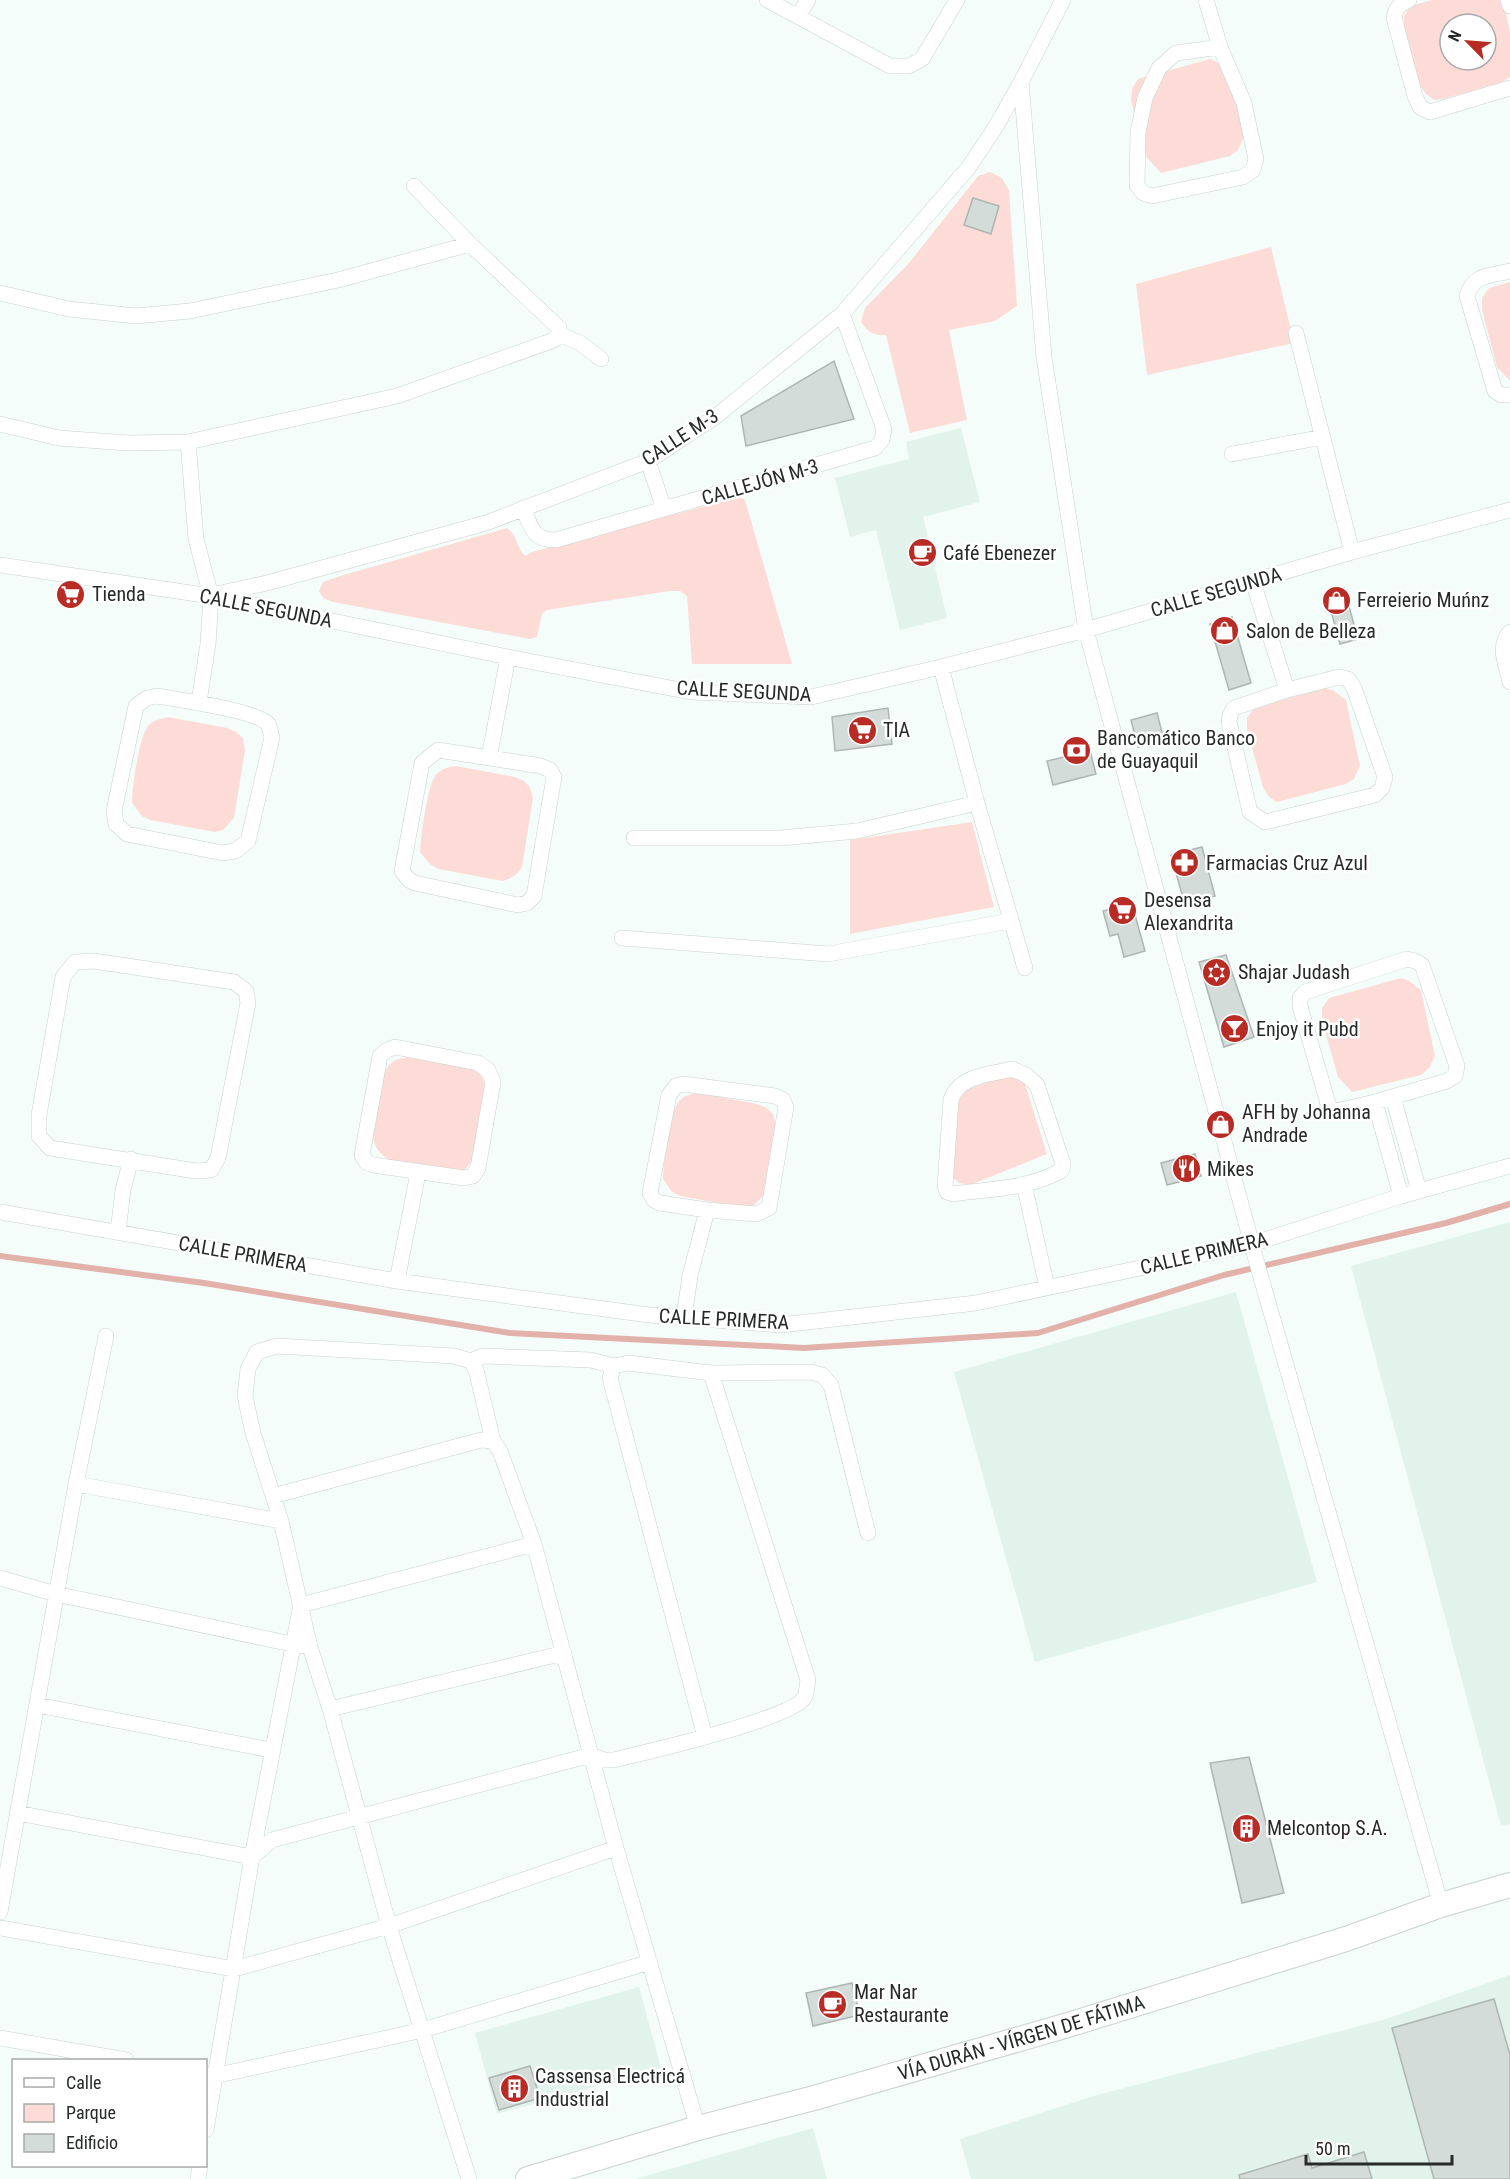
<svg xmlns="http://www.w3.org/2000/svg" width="1510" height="2179" font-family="'Roboto Condensed',sans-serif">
<rect width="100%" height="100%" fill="#f4fdf9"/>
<path fill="#e1f3eb" d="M961,428l19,74 -57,15 24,101 -47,12 -24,-100 -26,7 -15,-59 74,-19 -3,-17z
M1510,1222v602l-9,2 -150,-560z
M1236,1292l81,290 -282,80 -81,-290z
M1510,1975v204h-539l-11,-40 134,-43 292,-77z
M639,1987l22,81 -164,46 -22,-81z
M813,2128l14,51h-192z"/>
<path fill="#fddcd7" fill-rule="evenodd" d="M1432,0h71l7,32v45l-8,5 -59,17 -9,1 -8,-6 -7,-9 -15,-57v-12l7,-10zM1450,24h36v36h-36z
M1210,59l9,4 11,8 14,66 -6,13 -8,6 -69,17 -14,-15 -16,-57 1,-12 6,-10z
M990,172l12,6 7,12 8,116 -22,15 -46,9 18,90 -57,13 -24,-98c-13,1 -18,-3 -25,-13l4,-14 44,-45 69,-87z
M1271,247l23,96 -147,32 -11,-91z
M1510,282v99l-13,-14 -15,-57v-12l7,-10z
M740,497l5,3 47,164h-100l-5,-68 -7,-5h-10l-123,19 -5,4 -5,23 -7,2 -197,-37 -10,-4 -4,-7 4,-9 14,-5 170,-49c10,6 10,20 18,28l7,-4z
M1326,688l8,3 12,9 14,66 -6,13 -8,5 -69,18 -8,-5 -6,-10 -16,-57v-12l7,-10z
M168,717l59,11 9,4 7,6 2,12 -11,68 -11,12 -8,2 -65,-12 -8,-4 -10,-13c0,-15 7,-70 18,-79 6,-5 12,-5 18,-7z
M456,766l59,11 9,4 6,6 3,11 -11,69c-5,8 -10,11 -19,14l-65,-12 -8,-5 -10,-12c1,-16 7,-64 15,-76 5,-7 13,-9 21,-10z
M972,822l22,85 -144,27v-94z
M1401,978l8,3 12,9 14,66 -6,12 -8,7 -69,17 -14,-15 -16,-57v-12l7,-10z
M409,1057c16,3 56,7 68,15 6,4 7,10 9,17l-11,69 -11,12 -8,2 -66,-12c-11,-6 -17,-14 -17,-27 3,-16 6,-60 18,-70 5,-4 11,-5 18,-6z
M1015,1076l10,8 22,70 -77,31 -11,-2 -7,-6 7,-85 42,-14z
M699,1093l58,11 10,4 6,6 3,11 -11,69 -12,12 -8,2 -65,-12 -8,-4 -9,-13c0,-16 6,-65 15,-76 5,-8 13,-9 21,-10z"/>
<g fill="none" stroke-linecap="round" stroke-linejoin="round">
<path stroke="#e1b1aa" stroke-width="6" d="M0,1256l204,27 306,50 294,15 234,-15 186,-58 222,-52 64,-19"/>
</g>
<path fill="#d3dcd8" stroke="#adb6b2" stroke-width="1.5" d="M973,198l26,8 -8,28 -27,-9z
M834,361l20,58 -108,27 -5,-30z
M1344,588l14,51 -18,5 -14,-51z
M1232,617l19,66 -22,7 -19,-66z
M888,708l4,36 -57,7 -3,-34z
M1157,713l7,27 -26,7 -7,-27z
M1090,751l6,23 -43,11 -6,-24z
M1202,847l13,49 -30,9 -14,-50z
M1132,904l13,47 -21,6 -6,-23 -8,2 -7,-25z
M1226,955l28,82 -30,10 -25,-85z
M1195,1154l6,22 -34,9 -6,-22z
M1249,1757l35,136 -42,10 -32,-140z
M852,1983l8,32 -47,11 -7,-33z
M1494,1999l16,56v124h-76l-42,-151z
M530,2066l10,32 -41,12 -10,-32z
M1364,2152l8,27h-132l-1,-4 69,-21 4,14z"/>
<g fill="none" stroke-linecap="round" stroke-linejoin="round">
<defs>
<path id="street" d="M767,0l123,66h19l13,-7 35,-59
M1206,0l14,47 24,56 12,56 -3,11 -10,7 -91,19 -9,-3 -6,-8 1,-53 7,-34 14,-30 17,-15 44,-6
M1409,0c-8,3 -14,9 -15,18l21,78 5,11 10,5 80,-24
M1508,0l2,6
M798,16l10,-16
M1021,82l23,275 42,273 172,637 183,638
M414,186l56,58 89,84v6
M1510,271c-20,5 -37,3 -43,25l28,95 6,4h9
M0,293l69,16 67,7 54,-5 148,-31 132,-36
M1296,333l56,219
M559,334l21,9 21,16
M0,424l59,14 69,5 60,-1 209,-46 157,-56 5,-6
M188,442l8,97 15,57 -3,48 -9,58
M1232,454l91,-17
M648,461l16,48
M523,508c9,20 9,32 33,32l319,-92 7,-8 2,-11 -42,-115
M0,565l211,31 297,61 183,35 120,5 130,-30 145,-37 266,-78 158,-42
M1253,582l34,108
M216,594l51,-11 219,-60 162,-62 67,-44 127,-103 127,-147 26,-39 26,-46 42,-82
M1510,632c-13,15 -4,32 0,50
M941,667l36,136 48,165
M1339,677l9,2 6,9 31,89 -3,11 -7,7 -110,27 -15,-10 -21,-90 1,-7 4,-7 53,-18z
M157,696c18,3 101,15 111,28 2,3 3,10 4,14l-24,103 -13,10 -12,2 -96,-19 -11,-10 -2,-13 22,-105 11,-8z
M438,750l103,16 9,4 4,7 -20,119 -7,7 -9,2 -103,-22 -6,-3 -7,-9 20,-108z
M489,758l19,-101
M634,838h147l76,-7 120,-28
M622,938l206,16 182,-33
M1407,959l8,2 7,4 35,101 -2,10 -8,5 -72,21 -39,9 -7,-4 -29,-101v-8l5,-6z
M94,961l140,21 12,9 2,12 -30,155 -7,12 -15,1 -146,-23 -11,-12v-21l24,-138 12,-15z
M395,1047l83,16 10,7 5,12 -15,86 -5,8 -9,2 -91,-13 -7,-3 -4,-7 18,-99 7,-6z
M1012,1069l14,6 11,10 26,79 -1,6c-32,19 -74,19 -109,24l-6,-2 -2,-6 6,-86c8,-25 38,-25 61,-31z
M683,1084l92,12 8,4 3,7 -17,101 -13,6 -49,-4 -47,-7 -6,-3 -4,-7 19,-98 7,-9z
M1393,1097l26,94
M1375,1102l26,94
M1024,1184l23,103
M0,1212l397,69 252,34 132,10 195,-22 276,-59 149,-48 109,-30
M118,1232l5,-42 8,-31
M397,1281l21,-108
M684,1317l6,-41 17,-66
M471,1361l12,-5 108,4 23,6 14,-3 83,10 99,-1 12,3 9,10 37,148
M614,1366l-4,12 95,359
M76,1484l205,37
M273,1496l208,-56 12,1
M0,1578l56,16 245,52
M37,1705l234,45
M330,1709l234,-56
M17,1813l235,44 20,-17 319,-85 13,5h9c30,-7 179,-41 191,-62 3,-4 3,-13 4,-18l-97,-307
M0,1912l76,-428 30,-148
M0,1928l234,41 155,-43 227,-78
M0,2038l126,22
M206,2075l8,1 209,-46 227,-68
M206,2130l46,-273 49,-252 233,-61
M198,2179l2,-13
M469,2179l-80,-253 -59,-217 -20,-62 -29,-126 -28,-88 -8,-37 3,-27 9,-17 20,-6 177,10 17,5 5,9 17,71 7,10 34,93 82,304 82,280"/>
<g id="primary">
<path id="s1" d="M528,2179l170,-51 116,-30 254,-73 278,-86 95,-34 69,-20"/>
</g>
</defs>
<use href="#street" stroke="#c9d1ce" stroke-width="16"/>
<use href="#primary" stroke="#c9d1ce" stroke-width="26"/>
<use href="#street" stroke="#fff" stroke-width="15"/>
<use href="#primary" stroke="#fff" stroke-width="24"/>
</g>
<defs>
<symbol id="cafe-disc" viewBox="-11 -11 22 22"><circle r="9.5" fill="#b92b25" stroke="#fff"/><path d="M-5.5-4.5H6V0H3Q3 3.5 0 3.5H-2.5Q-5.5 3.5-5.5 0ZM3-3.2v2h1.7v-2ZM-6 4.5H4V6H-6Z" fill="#fff"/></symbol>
<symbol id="supermarket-disc" viewBox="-11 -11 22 22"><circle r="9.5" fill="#b92b25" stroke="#fff"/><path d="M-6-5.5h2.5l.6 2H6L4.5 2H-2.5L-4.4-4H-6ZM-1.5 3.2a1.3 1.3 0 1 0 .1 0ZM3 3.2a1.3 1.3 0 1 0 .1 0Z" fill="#fff"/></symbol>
<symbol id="shop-disc" viewBox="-11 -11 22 22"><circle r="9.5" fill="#b92b25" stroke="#fff"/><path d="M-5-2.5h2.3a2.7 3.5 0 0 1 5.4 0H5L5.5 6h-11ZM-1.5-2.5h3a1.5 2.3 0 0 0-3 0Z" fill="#fff"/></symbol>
<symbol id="bank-disc" viewBox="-11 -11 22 22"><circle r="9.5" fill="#b92b25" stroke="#fff"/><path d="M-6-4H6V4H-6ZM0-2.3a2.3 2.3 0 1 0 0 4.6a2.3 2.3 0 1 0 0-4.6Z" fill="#fff"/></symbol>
<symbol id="pharmacy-disc" viewBox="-11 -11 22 22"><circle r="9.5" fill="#b92b25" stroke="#fff"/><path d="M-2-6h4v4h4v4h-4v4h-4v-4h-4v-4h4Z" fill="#fff"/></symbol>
<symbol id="synagogue-disc" viewBox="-11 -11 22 22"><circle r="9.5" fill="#b92b25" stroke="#fff"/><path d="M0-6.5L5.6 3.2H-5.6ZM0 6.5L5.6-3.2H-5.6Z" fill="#fff"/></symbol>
<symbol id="bar-disc" viewBox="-11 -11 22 22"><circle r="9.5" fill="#b92b25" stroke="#fff"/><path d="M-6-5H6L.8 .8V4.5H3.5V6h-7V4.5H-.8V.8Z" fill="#fff"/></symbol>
<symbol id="restaurant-disc" viewBox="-11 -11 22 22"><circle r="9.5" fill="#b92b25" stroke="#fff"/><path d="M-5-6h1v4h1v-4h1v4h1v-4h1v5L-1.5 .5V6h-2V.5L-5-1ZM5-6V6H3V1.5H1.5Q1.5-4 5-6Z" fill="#fff"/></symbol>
<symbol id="building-disc" viewBox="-11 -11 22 22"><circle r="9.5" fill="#b92b25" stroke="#fff"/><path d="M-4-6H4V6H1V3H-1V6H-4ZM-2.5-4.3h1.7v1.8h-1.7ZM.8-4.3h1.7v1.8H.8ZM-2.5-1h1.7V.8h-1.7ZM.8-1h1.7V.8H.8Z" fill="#fff"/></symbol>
</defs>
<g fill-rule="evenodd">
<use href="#cafe-disc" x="906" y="536" width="33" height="33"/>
<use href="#supermarket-disc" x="54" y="578" width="33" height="33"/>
<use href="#shop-disc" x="1320" y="584" width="33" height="33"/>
<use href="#shop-disc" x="1208" y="614" width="33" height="33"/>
<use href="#supermarket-disc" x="846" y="714" width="33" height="33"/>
<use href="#bank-disc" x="1060" y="734" width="33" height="33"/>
<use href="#pharmacy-disc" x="1168" y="846" width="33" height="33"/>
<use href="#supermarket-disc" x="1106" y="894" width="33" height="33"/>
<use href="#synagogue-disc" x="1200" y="956" width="33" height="33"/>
<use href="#bar-disc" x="1218" y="1012" width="33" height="33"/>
<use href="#shop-disc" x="1204" y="1108" width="33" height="33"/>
<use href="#restaurant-disc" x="1170" y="1152" width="33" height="33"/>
<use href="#building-disc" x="1230" y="1812" width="33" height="33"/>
<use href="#cafe-disc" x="816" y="1988" width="33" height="33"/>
<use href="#building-disc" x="498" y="2072" width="33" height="33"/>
</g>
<g text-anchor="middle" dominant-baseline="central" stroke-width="5" stroke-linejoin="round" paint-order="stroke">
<g font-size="20" fill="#262a28" stroke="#fff">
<text transform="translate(680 437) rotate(-33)">CALLE M-3</text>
<text transform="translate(760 482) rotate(-16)">CALLEJÓN M-3</text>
<text transform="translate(1216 592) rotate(-16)">CALLE SEGUNDA</text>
<text transform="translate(266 608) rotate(11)">CALLE SEGUNDA</text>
<text transform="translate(744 691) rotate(3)">CALLE SEGUNDA</text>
<text transform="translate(1204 1253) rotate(-13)">CALLE PRIMERA</text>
<text transform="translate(243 1254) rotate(10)">CALLE PRIMERA</text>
<text transform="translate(724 1319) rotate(3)">CALLE PRIMERA</text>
<text stroke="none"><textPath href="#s1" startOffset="513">VÍA DURÁN - VÍRGEN DE FÁTIMA</textPath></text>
</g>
<g font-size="20" fill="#262a28" stroke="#fff" text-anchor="start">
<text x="943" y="553">Café Ebenezer</text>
<text x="92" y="594">Tienda</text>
<text x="1357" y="600">Ferreierio Muńnz</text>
<text x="1246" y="631">Salon de Belleza</text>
<text x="883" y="730">TIA</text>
<text x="1097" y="738">Bancomático Banco<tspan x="1097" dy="23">de Guayaquil</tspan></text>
<text x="1206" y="863">Farmacias Cruz Azul</text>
<text x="1144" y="900">Desensa<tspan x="1144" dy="23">Alexandrita</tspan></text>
<text x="1238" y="972">Shajar Judash</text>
<text x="1256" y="1029">Enjoy it Pubd</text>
<text x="1242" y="1112">AFH by Johanna<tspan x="1242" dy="23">Andrade</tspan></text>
<text x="1207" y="1169">Mikes</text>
<text x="1267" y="1828">Melcontop S.A.</text>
<text x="854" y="1992">Mar Nar<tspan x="854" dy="23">Restaurante</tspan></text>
<text x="535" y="2076">Cassensa Electricá<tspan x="535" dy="23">Industrial</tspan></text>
</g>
</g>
<rect x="12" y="2059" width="195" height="108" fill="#ffffff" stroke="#a8aaa9" stroke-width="1.5"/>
<rect x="24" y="2078" width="30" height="9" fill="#ffffff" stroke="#a8aaa9" stroke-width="1.5"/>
<text x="66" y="2089" font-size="18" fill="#262a28">Calle</text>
<rect x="24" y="2104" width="30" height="18" fill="#fddcd7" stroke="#a8aaa9" stroke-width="1.5"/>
<text x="66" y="2119" font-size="18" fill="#262a28">Parque</text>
<rect x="24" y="2134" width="30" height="18" fill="#d3dcd8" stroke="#a8aaa9" stroke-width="1.5"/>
<text x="66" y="2149" font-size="18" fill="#262a28">Edificio</text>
<g transform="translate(1468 42) rotate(295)"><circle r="28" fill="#ffffff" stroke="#a8aaa9" stroke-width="1.5"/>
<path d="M0-4.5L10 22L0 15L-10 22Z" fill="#b92b25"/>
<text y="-9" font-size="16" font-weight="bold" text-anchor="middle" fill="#262a28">N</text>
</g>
<path d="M1306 2155v9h146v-9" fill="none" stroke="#262a28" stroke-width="3"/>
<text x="1315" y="2155" font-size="18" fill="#262a28" stroke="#ffffff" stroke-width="4.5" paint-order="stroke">50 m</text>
</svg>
